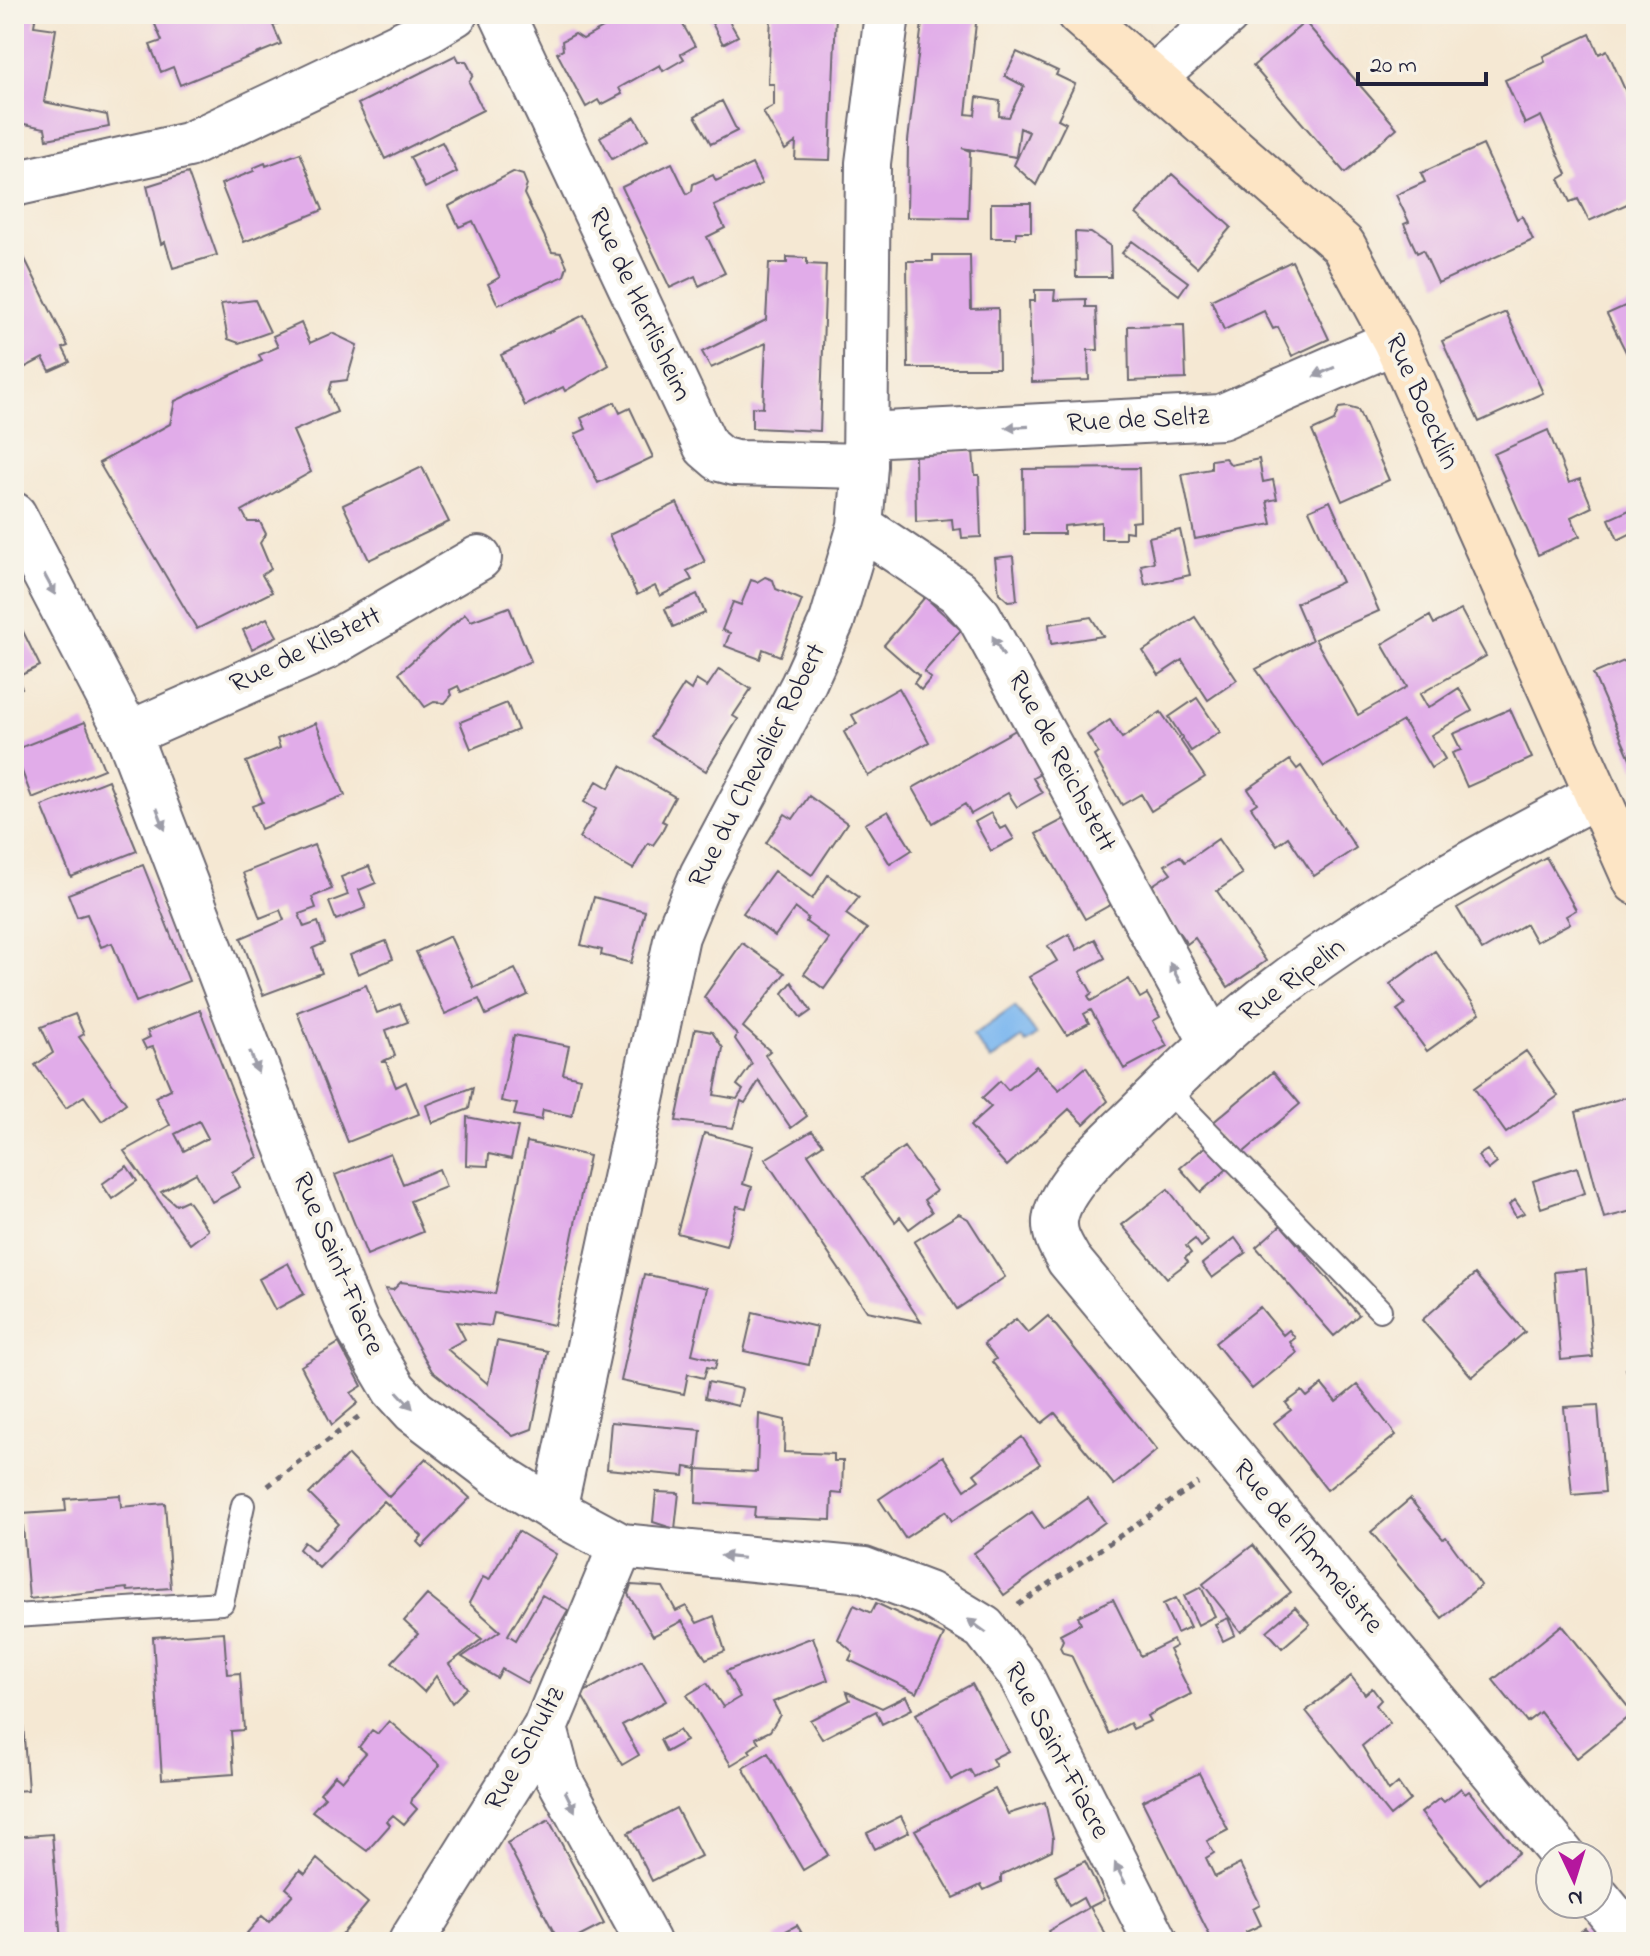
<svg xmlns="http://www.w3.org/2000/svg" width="1650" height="1956" font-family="'Indie Flower',sans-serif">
<rect width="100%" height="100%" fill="#f7f3e8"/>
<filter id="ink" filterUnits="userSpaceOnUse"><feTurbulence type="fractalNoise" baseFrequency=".0125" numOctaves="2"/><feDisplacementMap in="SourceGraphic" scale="16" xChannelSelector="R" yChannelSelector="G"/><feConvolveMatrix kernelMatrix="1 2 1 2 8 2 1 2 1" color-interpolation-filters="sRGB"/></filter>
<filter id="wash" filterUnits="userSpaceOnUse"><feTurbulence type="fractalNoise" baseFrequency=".006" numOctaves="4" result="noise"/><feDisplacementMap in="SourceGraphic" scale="32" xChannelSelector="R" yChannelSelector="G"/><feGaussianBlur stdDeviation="1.8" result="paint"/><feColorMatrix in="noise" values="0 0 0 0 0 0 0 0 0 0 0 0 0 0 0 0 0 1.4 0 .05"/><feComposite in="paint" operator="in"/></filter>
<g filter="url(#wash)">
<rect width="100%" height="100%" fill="#f5e8d3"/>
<path fill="#7eb8ef" stroke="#506d95" stroke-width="2" d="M1015,1006l22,29 -11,8 -4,-5 -31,22 -18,-24z"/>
<g id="blocks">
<path fill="#e1ace9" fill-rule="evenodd" d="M14,14h22l-2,12 22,3 -12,73 63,13 2,12 -62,12 -2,-11 -31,-6v-71l4,-28 -4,-1z
M174,14h107l3,7 -11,4 8,19 -101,41 -7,-18 -12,5 -11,-27 12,-4 -8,-19z
M628,14h49l18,32 -14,8 3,5 -21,12 -3,-6 -41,23 3,6 -21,11 -3,-5 -12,7 -29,-54 6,-3 -1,-9 13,-7 8,5z
M707,14h31l-10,5 10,17 -15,8z
M771,14h65l-6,146 -35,-1 1,-17 -11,8 -22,-38 11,-6v-22h-6z
M923,14h54l-11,100 9,1 2,-18 23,4 -1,15 10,1 15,-31 -19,-10 12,-24 41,19 -2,4 19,9 -17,35 8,4 -30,62 -22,-20 15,-33 -9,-4 -4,29 -54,-9 8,3 -2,67 -61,-1 1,-76z
M1305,22l92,106 -52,45 -92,-107z
M1590,34l9,20 8,-4 29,64v86l-47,21 -11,-22 -8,3 -11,-23 8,-5 -26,-58 -16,8 -20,-44 40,-18 -2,-6z
M456,55l3,6h7l7,14 -4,7 14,28 -98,49 -27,-55z
M722,101l15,30 -26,13 -16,-28z
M635,117l13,22 -36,20 -12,-22z
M442,142l15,30 -32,16 -15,-31z
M1483,145l34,74 5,-3 11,24 -95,43 -15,-33 -6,3 -6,-13 -7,-16 5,-2 -13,-27 29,-13 -4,-9z
M300,153l23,57 -79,32 -23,-58 33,-13 -1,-3 12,-5 1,3z
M672,163l15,31 5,-3 1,-7 20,-9 3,6 36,-17 10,20 -48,22 11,22 -18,9 18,36 -26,13 -4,-10 -25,12 -48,-101z
M513,172l10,3 4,10 -3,9 28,58 9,1 6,13 -3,10 -66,29 -10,-21 12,-7 -27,-56 -14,6 -10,-21z
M188,173l29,82 -44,13 -8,-26 -4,2 -14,-58z
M1172,174l59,53 -34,40 -61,-53z
M991,203h40v29h-15v6h-25z
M1075,232l16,1 19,13 1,31h-35z
M1132,241l56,41 -9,13 -57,-42z
M23,255l45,91 -5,2 7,14 -20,9 -7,-13 -29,15v-113z
M933,255h37l1,54 27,-1 1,60h-91l-1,-107h26z
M787,257l20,1v6l19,1 -6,166 -68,-3v-21l11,1 3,-65 -55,25 -9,-16 64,-32 3,-57h18z
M1292,261l37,78 -37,17 -14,-29 -5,2 -9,-18 -40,19 -13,-30z
M1035,290h20l-1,10 32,-1v8h10l2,43h-10l1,30 -57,2 -3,-81h6z
M255,300l15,32 -31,11 -11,-4 -7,-35z
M1636,301v71l-29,-58z
M1506,312l37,81 -64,29 -37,-81z
M584,315l25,50 -44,26 -2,-4 -38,19 -24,-51z
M301,323l9,20 22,-10 25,12 -10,35 -15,2 -3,10 8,20 -44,19 18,41 -69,39 6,11h12l6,12 -6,9 11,26 -9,6 10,17 -75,37 -98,-166 71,-39 5,-23 87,-40 -3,-6 19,-8 -5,-11z
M1184,325l2,54 -57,2 -1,-55z
M615,402l5,11 10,-5 23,49 -55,26 -23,-49 11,-5 -5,-11z
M1347,407l11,3 31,70 -47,21 -30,-70 22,-10 5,-13z
M1548,430l21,53 11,-4 12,28 -21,10 9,19 -42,19 -44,-101z
M973,451l2,24h4l2,62 -19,1 -1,-9 -8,1 -1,-11 -36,3 -1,-66z
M1225,458l6,7 28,-6 4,23 10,-2 4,19 -10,2 5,23 -77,15 -13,-65 29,-5v-9z
M422,467l27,55 -80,38 -26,-55z
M1139,468l1,53 -8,1v10l-7,-1v8h-24v-17l-37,4v8h-40l-1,-65z
M1330,501l49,110 -64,28 43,76 49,-28 -25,-43 48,-28 4,8 27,-14 25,46 -66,38 8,14 31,-20 13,23 -41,24 14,24 -14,9 -28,-47 -79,46 -68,-98 56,-29 -16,-37 46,-21 -33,-72z
M677,503l28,59 -18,9 5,9 -32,16 -5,-10 -18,9 -28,-60z
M1636,507v24l-18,9 -9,-21z
M1180,530l10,45 -45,10 -4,-20 13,-3 -5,-25z
M1013,556l4,44 -9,1 -9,-8 -4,-35z
M765,577l8,3 3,9 26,11 -22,56 -17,-7 -3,10 -35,-13 5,-13 -8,-3 11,-28 8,3 10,-25 6,2z
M697,594l8,19 -32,14 -8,-18z
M925,597l36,33 -37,42 7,6 -10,12 -7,-7 5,-7 -35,-31z
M509,607l22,54 -70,31 -3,-6 -8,4 2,5 -7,8 -11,-1 -9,5 -26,-34 66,-59 6,7z
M14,613l26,53 -23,11 5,11 -8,4z
M1091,617l12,19 -52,8 -2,-20z
M1195,617l42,63 -29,20 -26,-40 -23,15 -16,-24z
M267,618l10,18 -25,13 -9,-19z
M1636,656v116l-43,-98z
M719,669l32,20 -18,27 5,3 -32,52 -55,-34 33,-52 7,5 5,-10 11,7z
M899,688l30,54 -61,34 -24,-44 13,-8 -5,-9z
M1197,698l23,34 -29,19 -22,-34z
M507,703l11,27 -47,19 -11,-27z
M1510,709l22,49 -65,29 -15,-34 9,-3 -8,-16z
M1161,712l44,65 -54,34 -10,-17 -19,11 -28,-49 4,-3 -11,-18 23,-15 12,18z
M85,722l19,47 -72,29 -18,-48z
M1030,722l24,44 -21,12 9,15 -25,14 -9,-14 -37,21 -6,-10 -32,19 -20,-35z
M316,723l29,72 -84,34 -9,-23 11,-4 -17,-40 34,-14 -3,-9z
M1290,760l7,9 4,-3 55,82 -42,28 -26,-39 -11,8 -26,-38 6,-4 -9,-14z
M621,766l54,31 -13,24 4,2 -6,12 -7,10 -5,-2 -15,26 -54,-31 17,-29 -12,-7 13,-21 12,7z
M108,780l29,71 -66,26 -29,-71z
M809,796l38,27 -35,52 -46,-32 19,-29 8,5z
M888,811l24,39 -22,14 -25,-40z
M991,813l9,16 6,-3 8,13 -23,12 -16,-29z
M1070,816l47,85 -32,18 -49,-85z
M1218,839l24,35 -25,17 49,70 -38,26 -33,-49 -8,6 -39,-56 23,-15 -6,-8 15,-9 5,6z
M314,845l18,44 -20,8 4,11 -17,6 5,13 14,-5 7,21 -12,5 9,25 -59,22 -22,-57 43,-18 -4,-10 -20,8 -17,-45z
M1546,857l30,53 -10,6 4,7 -34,19 -10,-18 -44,26 -25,-42z
M143,865l46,116 -53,21 -24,-59 -11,4 -14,-33 -10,3 -9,-23z
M369,866l7,17 -17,7 7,18 -30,12 -7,-18 19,-7 -7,-18z
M774,871l38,28 16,-24 31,22 -13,17 21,15 -43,60 -20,-15 25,-35 -23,-17 2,-4 -13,-10 -20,28 -32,-23z
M594,897l51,14 -14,52 -30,-8 1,-5 -21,-5z
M1069,934l8,16 18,-11 10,19 -25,14 12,21 -4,3 3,5 38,-22 11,19 7,-4 13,23 -7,4 14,25 -43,23 -33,-59 -7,4 5,9 -22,12 -38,-58 28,-16 -9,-15z
M450,936l24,52 41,-19 13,26 -42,20 -7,-16 -34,15 -29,-62z
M386,941l7,18 -35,15 -8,-19z
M742,943l43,30 -42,54 27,24 -5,4 42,61 -16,12 -32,-47 -14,22 -4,-2 -8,27 -57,-7 19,-92 17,3 11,16 -9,47 23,4 6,-9 -6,-5 15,-21 -17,-25 2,-4 -33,-38z
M1435,951l45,62 -53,38 -30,-41 8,-6 -15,-20z
M792,982l19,29 -10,7 -18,-25z
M366,985l11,28 23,-9 8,18 -22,8 9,26 -14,6h5l10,25 10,-5 13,32 -71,28 -51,-130z
M200,1010l58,147 -26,15 8,15 -28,15 -16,-29 -35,19 15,13 11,-5 21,30 -18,14 -66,-93 46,-26 -15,-28 16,-8 -18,-42 -7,2 -4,-8 8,-4 -3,-6zM199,1121l9,17 -24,13 -9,-17z
M75,1014l9,20 -5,3 47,66 -24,18 -18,-25 -18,12 -31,-43 18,-12 -12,-26z
M514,1035l55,11 -6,28 17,4 -8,38 -29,-6 -2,10 -27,-5 3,-11 -16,-3z
M1526,1051l32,45 -52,37 -32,-45z
M1036,1066l23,24 27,-23 22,34 -24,23 -15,-15 -62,57 -37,-40 21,-19 -9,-9 18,-17 8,9z
M1273,1072l27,32 -63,54 -27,-33z
M473,1087l-4,22 -37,14 -6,-18z
M1636,1094v116l-32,8 -28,-106z
M467,1117l51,10 -7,32 -22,-5 -1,12 -22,-1z
M812,1131l11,13 -15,10 113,168 -54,-11 -102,-152z
M704,1133l49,13 -10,38 9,3 -6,21 -9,-2 -11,40 -49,-13z
M527,1142l62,14 -35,169 -60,-12 -3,13 -35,-4 9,17 -18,10 41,35 9,-43 51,10 -16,78 -19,7 -81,-65 -47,-82 8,1 8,-8 94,12z
M1206,1146l21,23 -26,23 -21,-24z
M904,1147l32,44 -12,9 8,12 -23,17 -9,-12 -5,5 -32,-45z
M1487,1150l10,13 -9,7 -10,-14z
M390,1153l13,31 36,-15 7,18 -36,14 13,31 -56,23 -32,-80z
M127,1166l10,15 -25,18 -10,-15z
M1577,1167l8,26 -44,15 -8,-27z
M1168,1189l40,52 -7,6 -6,-8 -9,7 5,7 -6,5 3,4 -21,16 -45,-53z
M1515,1200l9,13 -8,4 -7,-12z
M959,1214l9,5 37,58 -48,32 -43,-67z
M1281,1225l78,90 -25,21 -78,-89z
M1235,1238l11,15 -34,25 -10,-14z
M288,1263l16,31 -29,16 -16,-31z
M1586,1269l7,88 -32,3 -7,-88z
M644,1274l63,14 -15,66 25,6 -2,9 -8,-2 -3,11 -16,-4 -4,20 -63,-13z
M1475,1274l50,58 -53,45 -50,-57z
M1260,1307l23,28 6,-5 6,8 -5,4 7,11 -45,36 -37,-46z
M753,1312l64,15 -8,38 -65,-14z
M1048,1316l109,134 -43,35 -59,-72 -13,10 -50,-61 4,-3 -12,-15 32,-25 12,14z
M339,1343l23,43 -11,7 7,10 -26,22 -31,-59z
M1636,1365v22l-3,1 -7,-19z
M708,1382l34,7 -4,17 -33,-8z
M1322,1385l14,17 21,-17 39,50 -69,55 -53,-67 17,-13 -5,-7 16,-12 5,6z
M1598,1405l7,87 -33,3 -8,-88z
M759,1414l26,6 -1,32 50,2v7h9l-1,33 -10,-1 -1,27 -77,-3 1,-10 -59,-4 1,-34 60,3z
M611,1422l90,8 -4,39 -12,-2 -1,9 -77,-7z
M1022,1437l18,27 -88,57 -6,-10 -41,27 -26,-39 64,-43 22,34 14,-10 -5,-6z
M348,1455l41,42 37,-39 44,40 -48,49 -5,-5 5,-6 -38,-35 -65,67 -20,-19 5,-7 10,8 25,-26 -30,-30z
M656,1492l23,1 -4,36 -22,-7z
M120,1495l1,12 44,-4 6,85 -43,3 -1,-3 -98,11 -7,-85 44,-3 -1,-12z
M1088,1498l17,24 -101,73 -30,-42 58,-41 12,17z
M1410,1499l33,40 3,-2 35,48 -39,33 -71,-86z
M518,1531l38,23 -48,81 8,5 26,-45 26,15 -41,73 -25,-14 -5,9 -35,-21 38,-26 -31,-28 14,-26 6,3z
M1253,1545l38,47 -50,40 -38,-48z
M631,1585l32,2 13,24 10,-5 11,17 17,-7 11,35 -19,8 -24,-38 -29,15 -25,-42z
M1201,1587l14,29 -17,9 -14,-29z
M427,1595l55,44 -33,25 18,24 -15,15 -16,-27 -12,16 -32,-30 26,-28 -14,-13z
M1176,1598l14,29 -13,6 -14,-29z
M1113,1599l28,57 32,-16 3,6 -7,4 22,44 -44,22 3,5 -17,8 -3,-6 -21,11 -38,-79 -8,-2 -3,-6 3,-7 -3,-6 21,-11 -3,-7z
M876,1603l68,32 -27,58 -68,-33 4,-8 -15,-13 16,-34 17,8z
M1295,1607l15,17 -28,24 -15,-17z
M1228,1618l7,17 -12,6 -8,-17z
M1562,1625l71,88 -56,45 -37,-46 -13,10 -34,-42z
M224,1632l3,42 13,-1 4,57 -13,1 3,43 -72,5 -9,-142z
M813,1637l15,43 -55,22 7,13 -10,16 -14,7 3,5 -10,7 2,3 -20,12 -44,-70 20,-12 16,24 17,-10 -14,-26z
M14,1645h3l11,145 -14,1z
M642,1660l24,41 -44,24 17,30 -17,10 -41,-71z
M1351,1676l14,18 7,-6 9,12 -5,5 14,18 -28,23 27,45 9,-8 12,17 -20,16 -84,-105z
M972,1684l36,67 -16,8 4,7 -22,11 -4,-7 -19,10 -35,-66z
M847,1692l35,16 24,-12 6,13 -30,15 -6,-13 -54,28 -12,-19 40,-20z
M389,1721l51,44 -27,32 -2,6 6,6 -13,15 -11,-9 -6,6 3,4 -23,26 -55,-40 13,-14 -5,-4 15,-18 7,6 24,-28 -7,-6 13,-17 6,4z
M679,1730l7,11 -20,11 -6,-12z
M768,1753l60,102 -25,15 -60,-102z
M1199,1773l29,57 -21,11 7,12 -8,5 9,19 25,-13 20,40 -7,4 8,17 -15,7 5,10h-38l-71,-141z
M1461,1788l4,6 4,-3 50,61 -39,32 -59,-71 19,-15 4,4z
M995,1789l13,25 37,-12 8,36 -1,12 -51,25v7l-17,8 -3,-5 -27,13 -39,-68z
M676,1808l25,48 -49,25 -24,-48z
M901,1816l8,16 -34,17 -8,-16z
M549,1820l55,104 -35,18h-10l-52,-99z
M52,1834l9,108h-47v-105z
M317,1859l51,44 -26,31 -9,8h-86l4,-5 -4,-4 15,-17 7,6 24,-28 -7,-6 14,-18 5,4z
M1085,1861l19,39 -14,7 20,35h-55l-7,-11 40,-23 -5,-10 -14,8 -14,-30z
M797,1925l10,17h-29l-3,-5z
M1585,1928l12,14h-29z"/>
</g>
</g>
<g filter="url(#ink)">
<use href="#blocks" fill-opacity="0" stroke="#6c6770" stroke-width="2"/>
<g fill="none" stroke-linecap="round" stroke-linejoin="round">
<defs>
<path id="lane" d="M1165,1088l215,222
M14,1616l208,-13 21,-98"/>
<path id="street" d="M502,14l204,433 14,12 15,4 130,3
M1152,79l75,-65
M14,184l174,-39 234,-111 33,-20
M866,435l355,-18 174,-76
M14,515l114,219 207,538 23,56 36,61 20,22 86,65 54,34 67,36 243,24 64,24 56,34 36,46 136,268
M860,526l98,66 21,24 233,426
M128,734l198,-87 153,-89
M554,1510l123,-574 25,-61 101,-190 29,-64 28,-95 5,-60 3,-303 19,-149
M545,1728l13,49 90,165
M1563,1856l-494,-596c-7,-13 -15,-24 -14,-39 3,-32 49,-74 72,-96 45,-44 89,-88 138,-127 99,-78 220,-145 332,-203
M1598,1898l36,44
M411,1942l134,-214 76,-182"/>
<path id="secondary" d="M1079,14l264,231 52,96 241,541"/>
</defs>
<use href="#lane" stroke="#6c6770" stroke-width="26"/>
<use href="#street" stroke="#6c6770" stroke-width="48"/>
<use href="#secondary" stroke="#6c6770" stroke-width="48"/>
<path stroke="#6c6770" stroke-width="5" stroke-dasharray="6 6" stroke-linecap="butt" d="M268,1486l94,-72
M1018,1605l180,-122"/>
<use href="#lane" stroke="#fff" stroke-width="22"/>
<use href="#street" stroke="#fff" stroke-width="44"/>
<use href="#secondary" stroke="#fde5c5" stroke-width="44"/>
</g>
<defs><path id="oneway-solid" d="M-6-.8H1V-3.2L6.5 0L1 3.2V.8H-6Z" transform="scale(2)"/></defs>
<g fill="#9c9ca7">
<use href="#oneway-solid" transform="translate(1324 372) rotate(156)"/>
<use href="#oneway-solid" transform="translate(1017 427) rotate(177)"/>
<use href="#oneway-solid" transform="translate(50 585) rotate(62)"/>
<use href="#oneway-solid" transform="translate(998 646) rotate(-119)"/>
<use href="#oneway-solid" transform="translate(161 819) rotate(69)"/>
<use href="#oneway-solid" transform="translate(1175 973) rotate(-118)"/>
<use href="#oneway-solid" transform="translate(254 1062) rotate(69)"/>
<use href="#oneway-solid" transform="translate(405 1400) rotate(47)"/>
<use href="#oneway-solid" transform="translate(732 1557) rotate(-174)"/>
<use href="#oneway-solid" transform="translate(977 1626) rotate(-144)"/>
<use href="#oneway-solid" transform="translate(570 1801) rotate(64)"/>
<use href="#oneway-solid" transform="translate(1120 1873) rotate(-117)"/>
</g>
</g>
<g text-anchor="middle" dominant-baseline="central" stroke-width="8" stroke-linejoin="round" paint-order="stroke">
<g font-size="28" fill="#22223b" stroke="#f7f3e8">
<text transform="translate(639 305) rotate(65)">Rue de Herrlisheim</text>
<text transform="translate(1421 402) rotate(66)">Rue Boecklin</text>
<text transform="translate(1138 421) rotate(-3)">Rue de Seltz</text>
<text transform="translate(306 651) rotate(-26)">Rue de Kilstett</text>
<text transform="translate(1061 762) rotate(62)">Rue de Reichstett</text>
<text transform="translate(758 766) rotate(-63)">Rue du Chevalier Robert</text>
<text transform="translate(1293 981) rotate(-36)">Rue Ripelin</text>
<text transform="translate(337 1264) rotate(67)">Rue Saint-Fiacre</text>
<text transform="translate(1307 1547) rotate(50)">Rue de l'Ammeistre</text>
<text transform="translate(526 1749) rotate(-61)">Rue Schultz</text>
<text transform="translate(1056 1751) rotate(62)">Rue Saint-Fiacre</text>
</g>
</g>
<rect width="1650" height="1956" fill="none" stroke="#f7f3e8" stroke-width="48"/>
<g transform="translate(1574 1880) rotate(176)"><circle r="38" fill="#f7f3e8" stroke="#a29fa3" stroke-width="2"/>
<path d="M0-6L14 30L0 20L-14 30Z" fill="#b5179e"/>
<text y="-12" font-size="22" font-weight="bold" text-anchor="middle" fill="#22223b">N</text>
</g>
<path d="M1358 72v12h128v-12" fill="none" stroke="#22223b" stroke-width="4"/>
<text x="1370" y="72" font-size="24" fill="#22223b" stroke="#f7f3e8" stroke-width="6" paint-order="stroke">20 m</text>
</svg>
